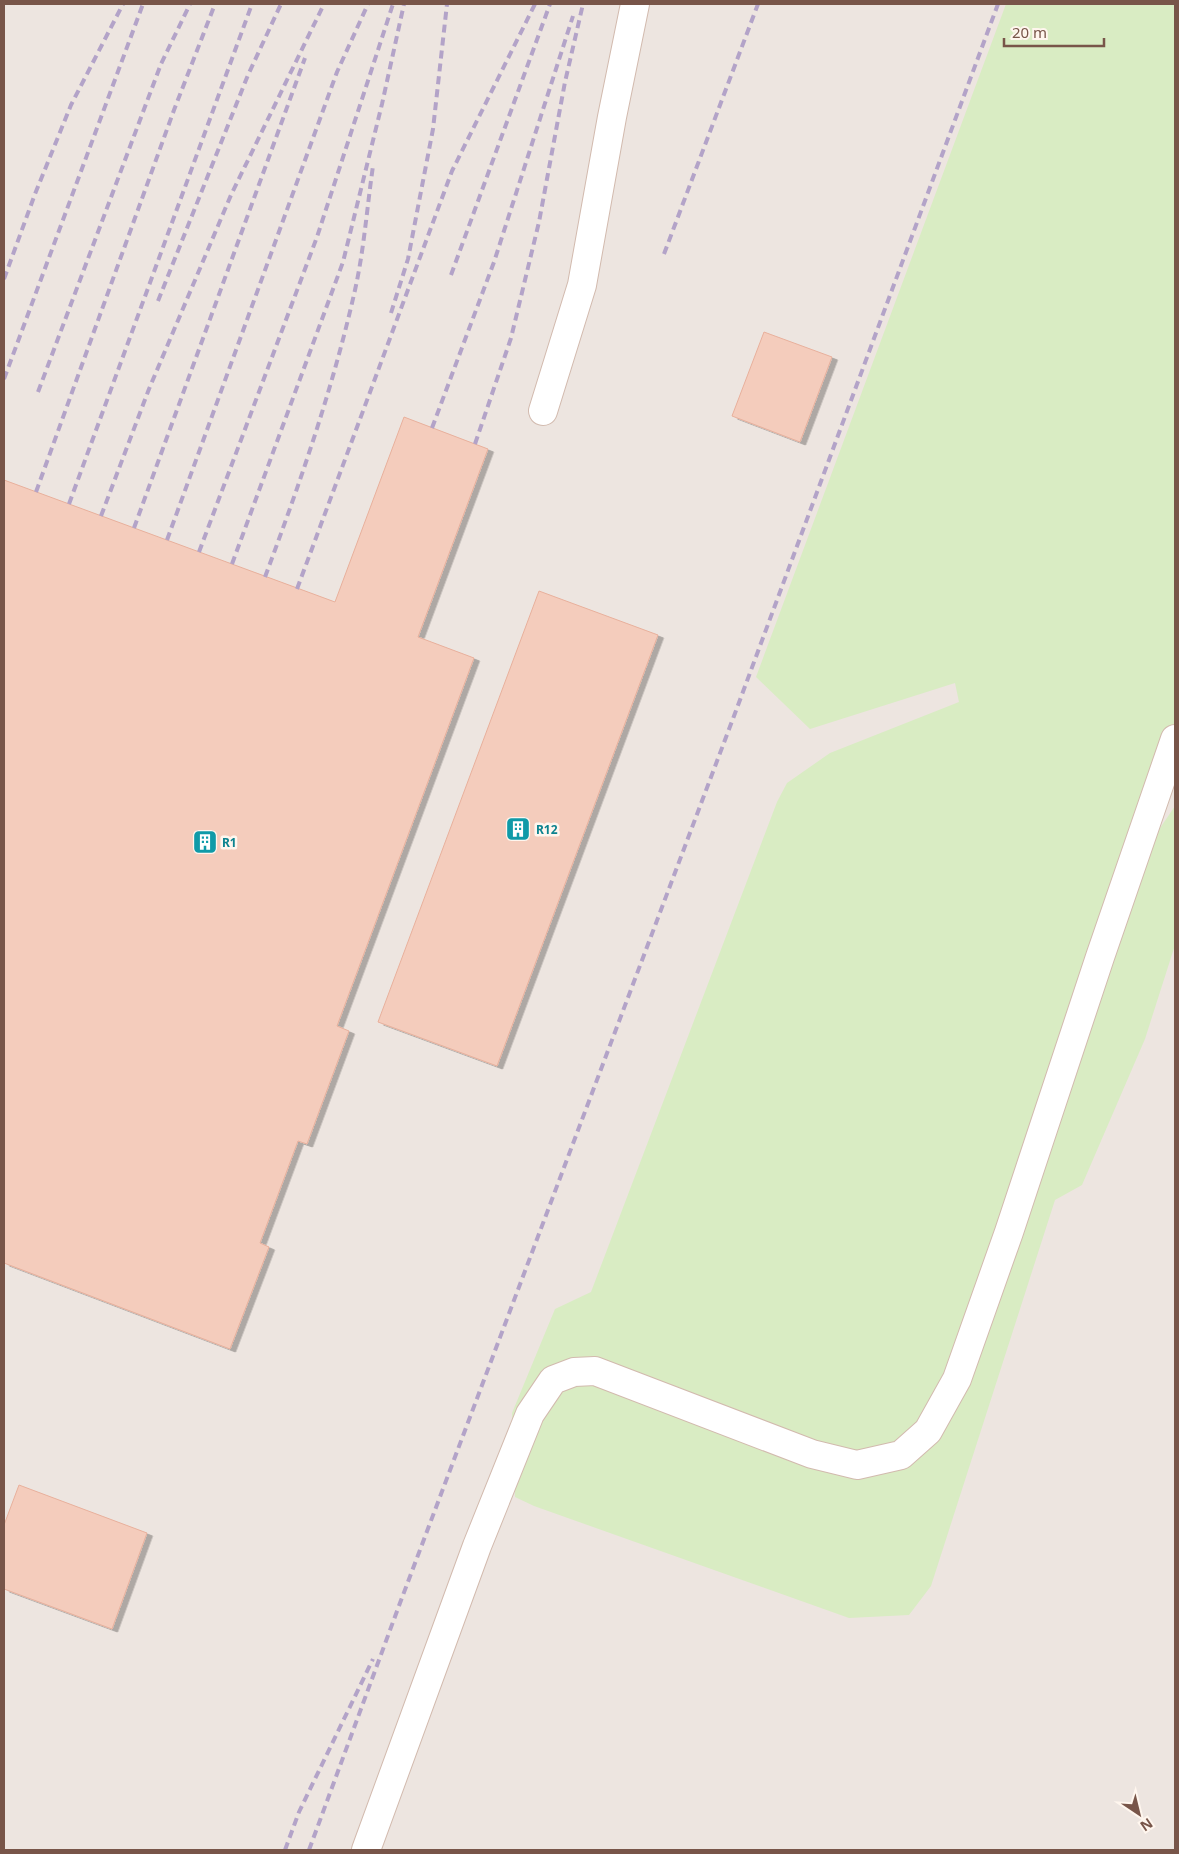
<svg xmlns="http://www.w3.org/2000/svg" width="1179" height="1854" font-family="'Noto Sans',sans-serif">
<defs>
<filter id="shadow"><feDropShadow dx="5.5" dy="3" stdDeviation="0" flood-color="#0004"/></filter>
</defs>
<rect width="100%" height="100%" fill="#fdf2e6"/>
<path fill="#ede5e0" d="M4,4h1171v1846h-1171z"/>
<path fill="#d9ecc3" d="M1006,4h169v769l-19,61 19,-28v139l-30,94 -63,146 -27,15 -124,386 -22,29 -60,3 -315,-112 -19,-9 -3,-84 43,-104 36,-17 186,-490 10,-19 43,-30 129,-51 -4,-19 -145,46 -54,-52z"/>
<path fill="#f4ccbc" stroke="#e8b09c" filter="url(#shadow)" d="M764,332l68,25 -32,85 -68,-26z
M404,417l84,32 -70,188 56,21 -137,368 12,5 -42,113 -9,-3 -38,102 9,4 -39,102 -226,-86v-783l331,122z
M539,591l119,44 -161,431 -119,-44z
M19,1485l128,48 -35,96 -108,-40v-64z"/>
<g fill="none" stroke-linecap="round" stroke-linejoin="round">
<defs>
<path id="minor" d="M543,411l39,-126 30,-168 23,-113
M366,1850l111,-304 53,-132 23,-34 21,-8 21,-1 217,83 45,11 44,-10 27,-24 29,-52 52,-147 91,-275 75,-218"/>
</defs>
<use href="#minor" stroke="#d2baae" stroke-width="30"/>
<use href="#minor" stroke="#fff" stroke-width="28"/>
<path stroke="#b3a3c8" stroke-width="4" stroke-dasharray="8 5" stroke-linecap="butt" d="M664,254l94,-250
M451,275l99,-271
M4,279l31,-85 36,-89 52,-101
M158,301l90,-226 33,-71
M391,313l17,-54 25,-130 14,-125
M4,379l139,-375
M38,392l123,-328 29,-60
M432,428l62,-166 79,-246
M475,444l36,-106 28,-116 26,-140 18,-78
M36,492l138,-382 41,-106
M69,504l183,-500
M101,516l48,-127 82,-194 93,-191
M134,528l171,-470
M167,540l170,-468 31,-68
M199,552l118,-315 76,-233
M232,564l111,-302 39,-158 22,-100
M265,577c35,-94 68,-189 90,-287 9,-40 12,-83 18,-124
M297,589l155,-418 83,-167
M285,1850l14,-38 74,-153
M309,1850l91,-247 334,-887 264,-712"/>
</g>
<defs>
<symbol id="building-square" viewBox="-11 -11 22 22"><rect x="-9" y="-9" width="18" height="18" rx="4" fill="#0f9aa8" stroke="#fff6ee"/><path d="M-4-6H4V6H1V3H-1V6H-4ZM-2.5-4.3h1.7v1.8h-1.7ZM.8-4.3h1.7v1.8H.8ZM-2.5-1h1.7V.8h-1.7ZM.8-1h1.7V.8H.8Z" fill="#fff"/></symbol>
</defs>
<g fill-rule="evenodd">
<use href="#building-square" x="504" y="815" width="28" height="28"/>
<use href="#building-square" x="191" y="828" width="28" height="28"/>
</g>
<g text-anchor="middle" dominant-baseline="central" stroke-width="5" stroke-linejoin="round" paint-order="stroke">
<g font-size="12" font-weight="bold" fill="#0d838f" stroke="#fff6ee" text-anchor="start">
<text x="536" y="829">R12</text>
<text x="222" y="842">R1</text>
</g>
</g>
<rect width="1179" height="1854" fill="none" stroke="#785549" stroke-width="10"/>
<g transform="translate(1139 1814) rotate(145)" stroke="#fff6ee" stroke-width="4" paint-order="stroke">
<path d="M0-4L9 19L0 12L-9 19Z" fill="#785549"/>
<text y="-8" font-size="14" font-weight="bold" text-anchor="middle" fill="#785549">N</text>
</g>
<path d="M1004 38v8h100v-8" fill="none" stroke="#785549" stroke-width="2.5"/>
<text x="1012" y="38" font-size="15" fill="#785549" stroke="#fff6ee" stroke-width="4" paint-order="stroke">20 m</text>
</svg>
